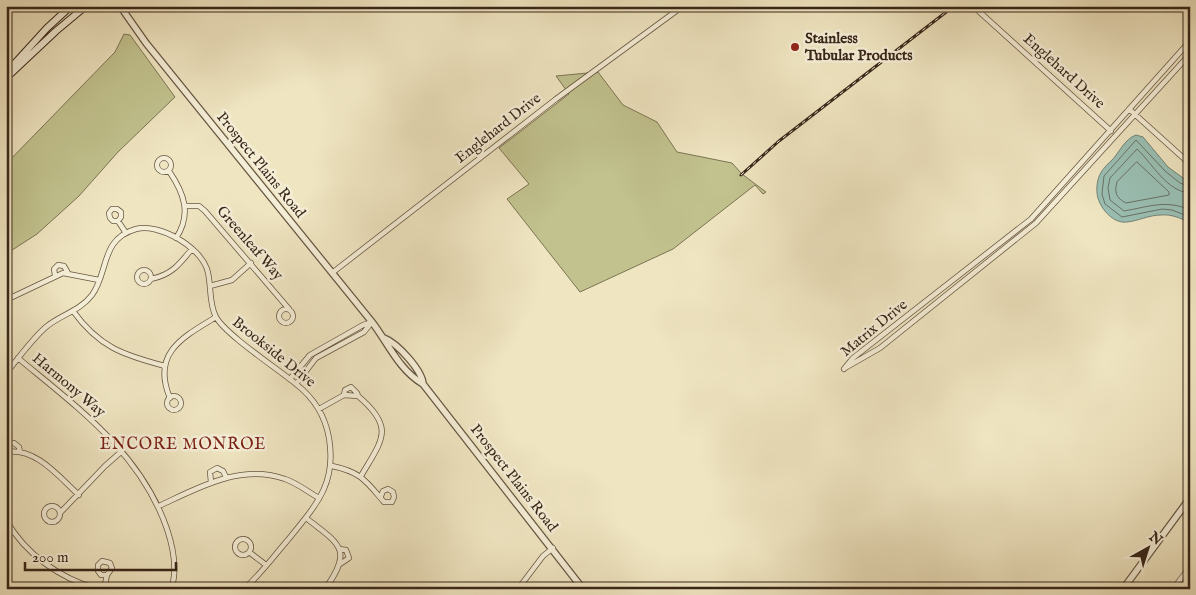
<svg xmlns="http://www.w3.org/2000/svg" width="1196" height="595" font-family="'IM FELL English',serif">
<rect width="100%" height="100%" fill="#efe5c1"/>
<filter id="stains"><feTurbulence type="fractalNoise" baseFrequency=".004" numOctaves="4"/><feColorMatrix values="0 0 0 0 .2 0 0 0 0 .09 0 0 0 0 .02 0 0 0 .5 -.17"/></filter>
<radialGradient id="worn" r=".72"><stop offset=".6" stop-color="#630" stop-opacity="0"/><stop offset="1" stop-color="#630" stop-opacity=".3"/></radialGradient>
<path fill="#c1c28e" stroke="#7c7454" d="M124,34l6,1 45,62 -57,55 -39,44 -42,38 -31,20v-90l109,-112z
M598,72l25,33 34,17 20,30 55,11 10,11 24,18 -3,2 -8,-9 -82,64 -93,43 -73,-93 22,-15 -30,-36 70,-54 -13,-18z"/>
<path fill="#9abfb3" stroke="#738275" d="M1136,135l7,2 25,30 22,16v40c-9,-5 -19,-9 -29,-8 -12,0 -23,6 -34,7 -15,2 -29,-16 -30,-29 -1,-14 3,-22 13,-31 9,-8 14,-23 26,-27z"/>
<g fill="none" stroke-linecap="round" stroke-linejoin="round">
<path stroke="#697266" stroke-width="1" d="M1137,162l32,30v3l-43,8c-10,-5 -12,-11 -9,-21z
M1190,187l-10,-4 -15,-12 -29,-31 -32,36 -2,18 3,10 17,13 40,-8 10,1 18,7
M1190,193c-23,-1 -38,-30 -53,-44l-27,29 -2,10 2,12 14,11c24,-4 42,-12 66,-1"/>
<defs>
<path id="minor" d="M973,6l138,125
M1129,109l61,55
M157 165a7 7 0 1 1 14 0a7 7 0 1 1-14 0Z
M169,171c15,22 23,43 7,67
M186,206h13l6,5 84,98
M118,221l3,-4v-5l-4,-3h-5l-3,4 1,5 3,3h5l8,12
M137 277a7 7 0 1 1 14 0a7 7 0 1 1-14 0Z
M332,273l224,-174 127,-93
M55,275l-1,-6 4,-4 6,1 4,7
M151,279c20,-4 28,-14 40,-29
M210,286l22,-6 19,-17
M6,300l57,-27 36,7
M279 316a7 7 0 1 1 14 0a7 7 0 1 1-14 0Z
M73,311c26,36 50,44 92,55
M18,358c60,50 123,95 149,171 6,18 11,41 4,60
M845,368l35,-20 156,-125 154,-169
M844,369l9,-11 178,-139 159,-178
M6,373c13,-15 25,-33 40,-46 14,-12 34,-16 46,-32 17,-23 8,-56 44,-66 23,-6 63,17 71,40 5,15 1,33 9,48 10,18 62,52 80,67 18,14 29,31 33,54 8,47 -14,68 -42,103 -14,16 -27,34 -43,48
M290,379l20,-24 53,-30 9,-3
M296,384l20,-26 48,-26 8,-10
M344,395l1,-5 6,-3 6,6 1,3
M167 403a7 7 0 1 1 14 0a7 7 0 1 1-14 0Z
M170,398c-19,-45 13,-61 46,-81
M319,409l25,-14 14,1c38,32 24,44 3,80
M6,449l2,-5 6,-1 5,4 1,5
M6,452c30,-5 53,25 73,43
M332,466c29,6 34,15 52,36h8l2,-5 -1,-5 -5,-3 -5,2 -2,5
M211,482l-1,-10 7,-4 6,3 3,6
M159,506c39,-18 82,-43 126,-27 12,4 23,13 34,19
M44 514a8 8 0 1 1 16 0a8 8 0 1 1-16 0Z
M60,513l45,-47 17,-15
M306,518c33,26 48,31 19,71
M6,520c20,35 54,58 91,69
M235 547a8 8 0 1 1 16 0a8 8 0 1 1-16 0Z
M339,549l7,1 3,8 -9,6
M249,552l17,13
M6,581l9,8
M104,589l3,-14 5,-7 -2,-5 -8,-2 -4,4v6l3,4h6
M518,589l25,-33 10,-8
M1173,589l17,-22"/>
<path id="tertiary" d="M120,6l26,37 226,279c16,21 27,48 51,62l160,205
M384,338c13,5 38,32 39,46
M1123,589l67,-91"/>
<path id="secondary" d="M6,73l41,-45 24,-22
M6,78l50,-47 30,-25"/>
</defs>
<use href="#minor" stroke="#665643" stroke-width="6"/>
<use href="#tertiary" stroke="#665643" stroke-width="8"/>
<use href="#secondary" stroke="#382619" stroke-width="8"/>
<use href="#minor" stroke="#f5eed7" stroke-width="4.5"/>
<use href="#tertiary" stroke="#f5eed7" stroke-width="5.5"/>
<use href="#secondary" stroke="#f5eed7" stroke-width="6"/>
<defs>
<path id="rail" d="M741,175l38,-34 175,-135"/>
</defs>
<use href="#rail" stroke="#382619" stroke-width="3"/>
<use href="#rail" stroke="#f5eed7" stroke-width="1" stroke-dasharray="4" stroke-linecap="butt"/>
</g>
<circle fill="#8f2418" stroke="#f5eed7" stroke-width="2" cx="795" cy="47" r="5"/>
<g text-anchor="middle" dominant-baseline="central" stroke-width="5" stroke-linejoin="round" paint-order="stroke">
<g font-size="15" font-weight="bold" fill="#382619" stroke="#f5eed7" text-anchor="start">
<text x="805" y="38">Stainless<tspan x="805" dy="17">Tubular Products</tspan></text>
</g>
<g font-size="15" fill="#382619" stroke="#f5eed7">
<text transform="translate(1064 71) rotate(42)">Englehard Drive</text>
<text transform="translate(498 128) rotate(-38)">Englehard Drive</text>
<text transform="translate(261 165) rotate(51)">Prospect Plains Road</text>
<text transform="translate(250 243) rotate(49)">Greenleaf Way</text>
<text transform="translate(874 328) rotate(-39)">Matrix Drive</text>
<text transform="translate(274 352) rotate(39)">Brookside Drive</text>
<text transform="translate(69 385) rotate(40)">Harmony Way</text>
<text transform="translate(514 478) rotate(52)">Prospect Plains Road</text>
</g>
<g font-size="16" letter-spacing="1" fill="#7a1f14" stroke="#f5eed7">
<text x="183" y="445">ENCORE MONROE</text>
</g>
</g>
<rect width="1196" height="595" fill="none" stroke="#efe5c1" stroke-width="25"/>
<rect x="8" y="8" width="1181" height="580" fill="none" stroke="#382619" stroke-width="2.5"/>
<rect x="12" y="12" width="1171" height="570" fill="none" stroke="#382619"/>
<g transform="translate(1148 548) rotate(39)" stroke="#f5eed7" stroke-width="4" paint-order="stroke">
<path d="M0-4L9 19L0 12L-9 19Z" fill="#382619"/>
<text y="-8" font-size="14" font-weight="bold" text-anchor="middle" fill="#382619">N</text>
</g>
<path d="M25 562v8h151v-8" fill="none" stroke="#382619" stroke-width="2.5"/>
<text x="32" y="562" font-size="15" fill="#382619" stroke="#f5eed7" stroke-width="4" paint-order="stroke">200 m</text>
<rect width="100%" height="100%" filter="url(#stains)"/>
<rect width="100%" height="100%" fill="url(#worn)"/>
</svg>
